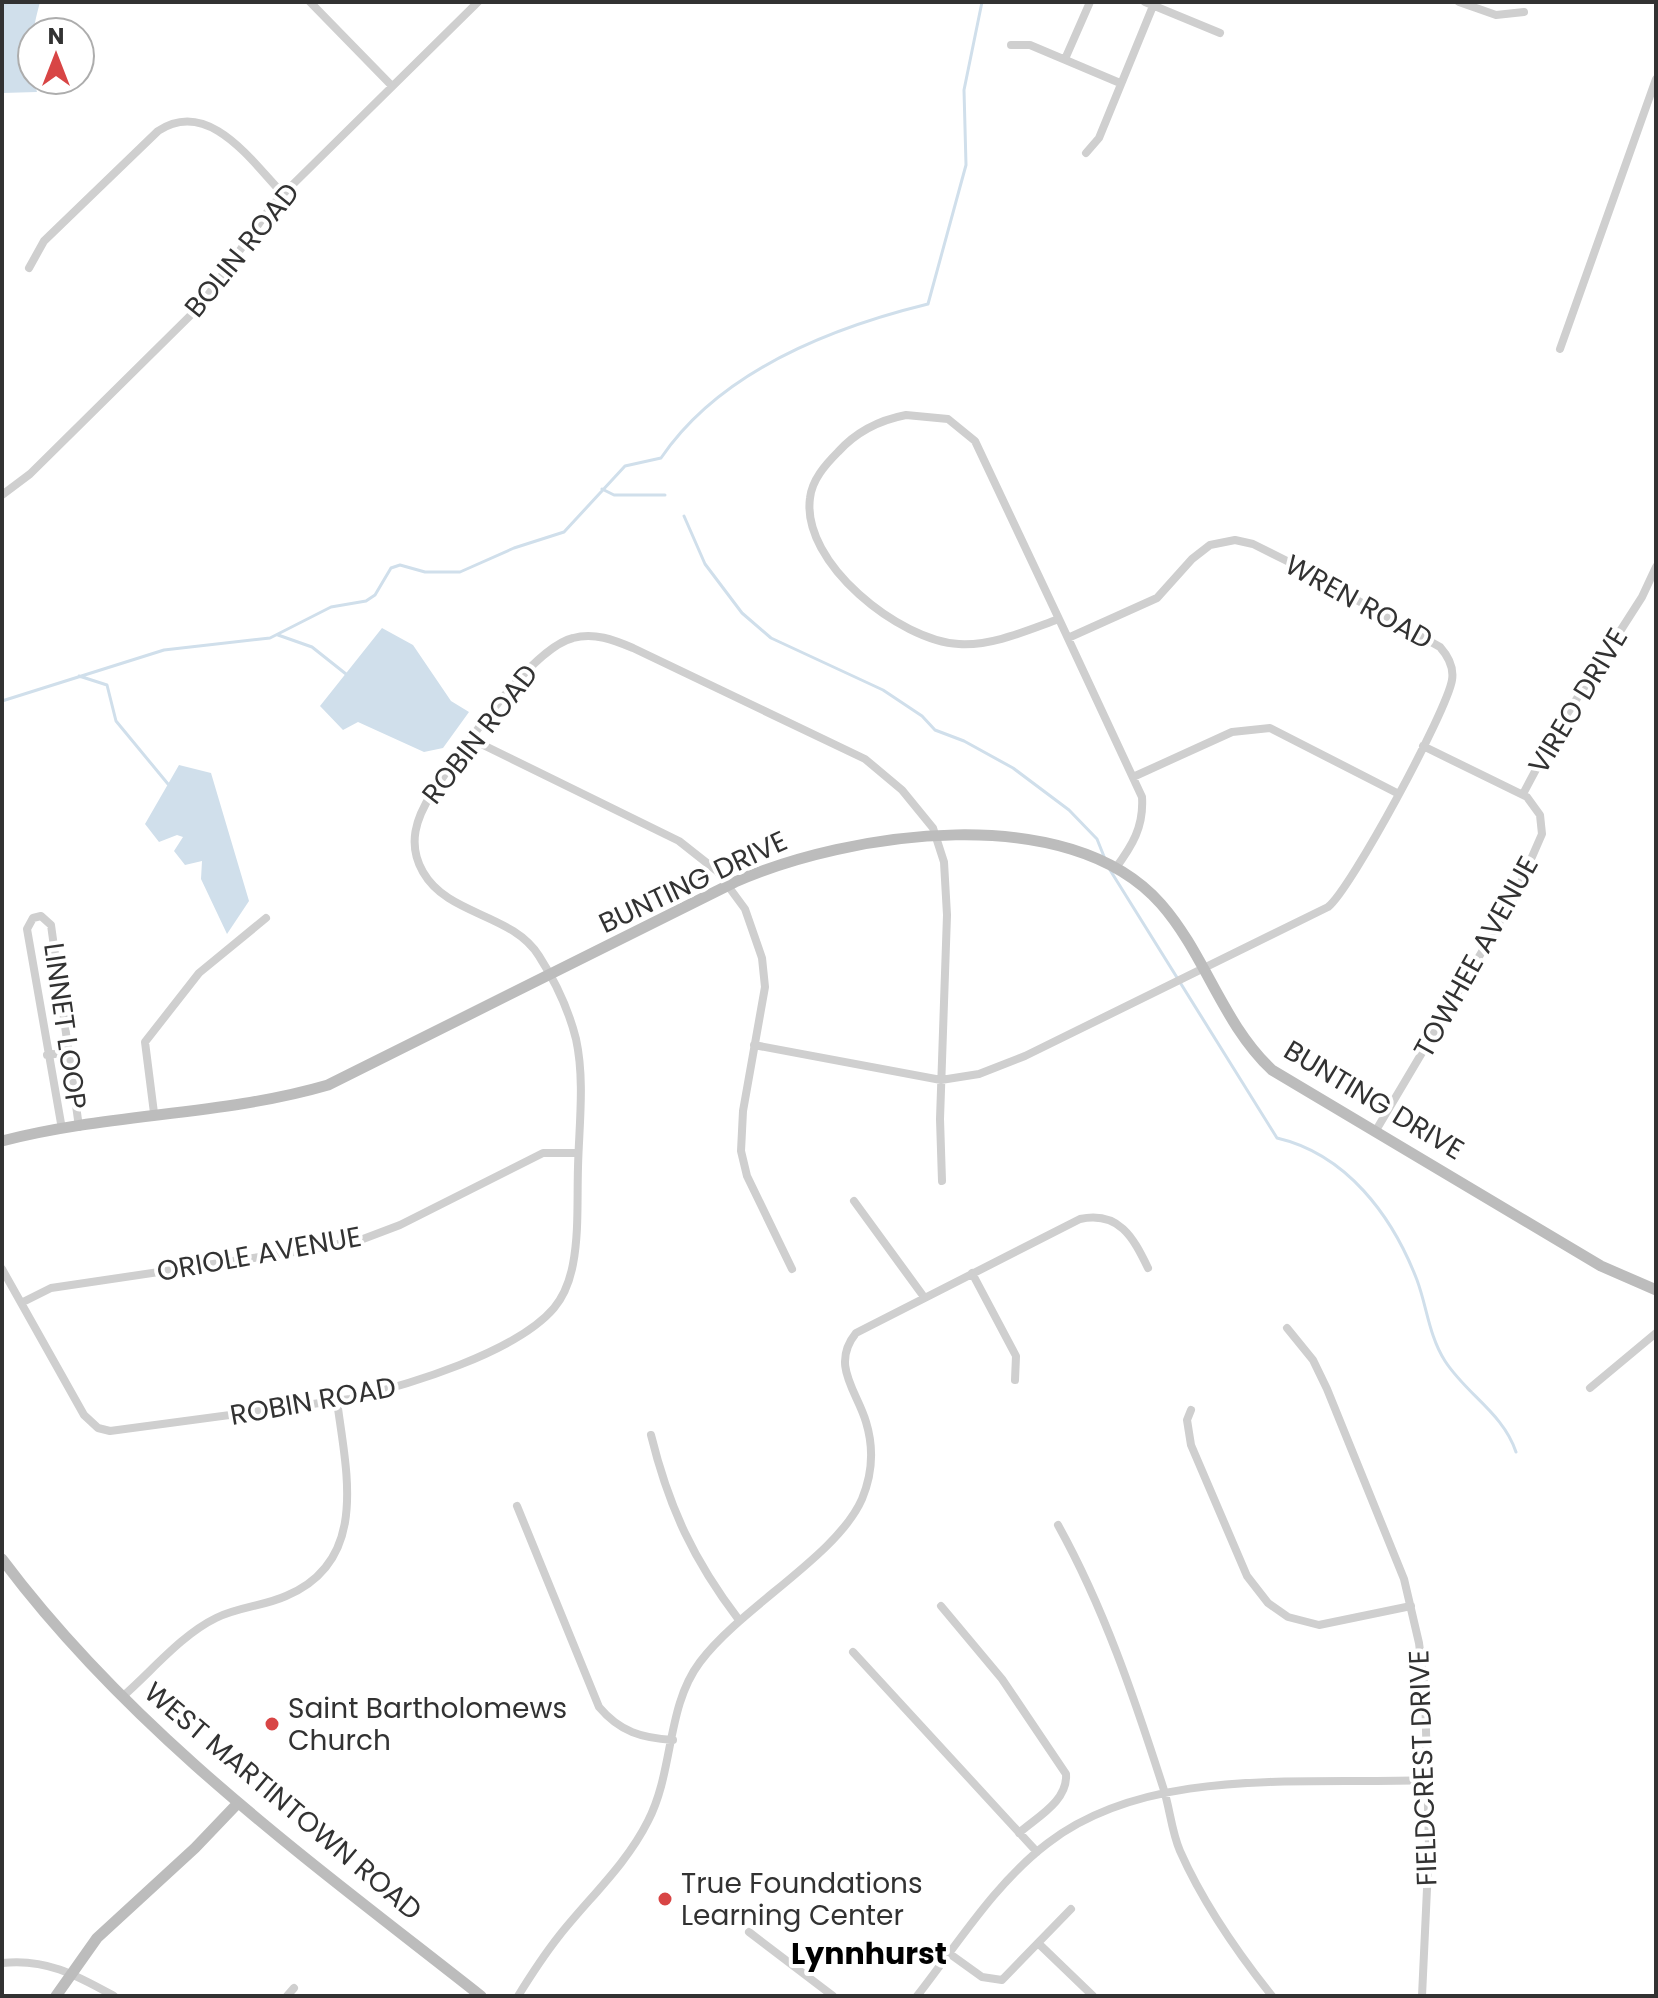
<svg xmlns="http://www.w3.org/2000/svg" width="1658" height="1998" font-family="Poppins,sans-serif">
<rect width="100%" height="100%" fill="#fff"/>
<path fill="#d0dfeb" d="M2,2h38c-9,34 -13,57 -3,90l-35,1z
M382,628l31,17 38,56 18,11 -26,36 -19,4 -66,-30 -15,8 -23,-24z
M179,765l32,8 38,128 -22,33 -26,-55 1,-18 -17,4 -11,-14 9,-14 -6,-2 -18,7 -14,-18z"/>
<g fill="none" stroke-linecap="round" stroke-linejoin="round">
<path stroke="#d0dfeb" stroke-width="3" d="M602,489l12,6h51
M684,516l21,48 37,49 29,25 112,52 39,26 13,14 29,11 49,27 56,42 28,29 8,20
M278,635l34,12 34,27
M79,676l28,9 9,36 52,63
M2,701l162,-51 106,-12 61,-31 35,-6 9,-6 16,-27 9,-3 25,7h35l54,-24 50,-16 61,-66 36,-8c59,-87 169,-130 267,-154l38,-139 -2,-75 18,-88
M1110,870l167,268c69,16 115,77 140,142 10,27 12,56 28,81 22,34 58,52 71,91"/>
<path stroke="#cfcfcf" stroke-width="8" d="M310,2l82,84
M1145,2l75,31
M1459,2l37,13 28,-3
M1011,45h19l90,38
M1065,59l25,-57
M1086,153l13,-15 54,-132
M29,268l15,-27 114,-110c51,-34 94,31 125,63
M1560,349l96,-270
M906,415l42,4 27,22 84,178c-31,11 -66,27 -100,25 -59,-3 -158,-81 -149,-146 2,-18 15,-33 28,-46 18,-20 42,-32 68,-37z
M2,495l28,-21 170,-168 73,-102 205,-202
M1059,619l83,178c2,30 -10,49 -27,72
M473,740l206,101 38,30 28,38 17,49 3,29 -22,124 -2,40 6,25 45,93
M1133,777l99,-45 38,-4 127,65
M1523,794l35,-66 84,-131 14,-30
M754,1045l187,35 38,-6 46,-18 303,-149c23,-18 119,-196 124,-227 2,-12 -4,-24 -12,-33l-147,-83 -40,-20 -18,-4 -25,5 -18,14 -35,39 -89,40
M47,1055l23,-3
M154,1113l-9,-71 54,-69 67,-55
M62,1129l-35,-200 6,-11 8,-2 10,9 28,202
M1375,1132l140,-236 27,-62 -2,-19 -13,-18 -104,-51
M854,1201l70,96
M2,1269l82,146 14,13 12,3 240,-32c57,-14 166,-46 204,-91 10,-12 16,-28 19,-44 6,-31 4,-65 5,-97 1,-41 7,-87 -2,-128 -7,-28 -21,-58 -37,-83 -27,-43 -91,-40 -116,-84 -16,-28 -7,-54 9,-79 26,-38 99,-145 141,-155 21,-6 41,2 60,10l232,111 37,31 31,38 11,34 3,53 -7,204 2,62
M972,1273l44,83 -1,24
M23,1302l28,-14 263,-39 49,-10 37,-14 143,-72h35
M1287,1328l26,32 14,29 77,190 15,64 6,48 4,155 -7,150
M1590,1388l66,-55
M1191,1410l-4,10 4,25 56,131 21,27 20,14 31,8 92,-19
M651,1435c18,73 43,126 88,185
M517,1506l82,201c21,25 43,31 74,33
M1058,1525c46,83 76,172 105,262 7,21 8,43 17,64 23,52 57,101 92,145
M941,1606l61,73 64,95c2,27 -29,43 -47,59
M853,1652l184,200
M122,1697c29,-25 59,-62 94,-79 22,-11 48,-12 70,-22 84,-35 60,-125 51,-195
M749,1932l84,64
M1038,1943l55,53
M950,1954l32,23 20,3 69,-71
M2,1963c44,-5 74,12 112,33
M287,1996l7,-8
M518,1996c13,-21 26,-41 41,-60 30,-38 67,-71 89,-115 26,-50 18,-114 52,-159 41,-55 137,-106 162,-163 10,-24 12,-51 4,-77 -9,-31 -36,-57 -10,-89l224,-114c39,-8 53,18 68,49
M917,1996c40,-51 78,-113 131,-153 101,-78 258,-58 379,-63"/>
<path stroke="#bcbcbc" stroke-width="11" d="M2,1141c107,-28 220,-25 326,-56l407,-203c113,-50 334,-83 426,22 44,50 61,119 111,166l329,196 55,24
M2,1559c131,175 309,303 479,437
M56,1996l41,-58 98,-90 43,-45"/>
</g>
<g fill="#d84545" stroke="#fff" stroke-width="3">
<circle cx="272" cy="1724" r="8"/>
<circle cx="665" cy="1899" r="8"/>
</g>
<g text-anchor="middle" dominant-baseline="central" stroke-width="8" stroke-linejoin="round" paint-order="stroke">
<g font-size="28" fill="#323232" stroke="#fff">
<text transform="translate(242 250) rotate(-51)">BOLIN ROAD</text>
<text transform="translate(1359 602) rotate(29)">WREN ROAD</text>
<text transform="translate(1578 701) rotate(-59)">VIREO DRIVE</text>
<text transform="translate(480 734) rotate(-52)">ROBIN ROAD</text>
<text transform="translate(693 882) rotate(-25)">BUNTING DRIVE</text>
<text transform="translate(1476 957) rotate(-61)">TOWHEE AVENUE</text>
<text transform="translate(65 1026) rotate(82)">LINNET LOOP</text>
<text transform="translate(1374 1100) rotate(31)">BUNTING DRIVE</text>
<text transform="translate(259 1254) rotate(-10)">ORIOLE AVENUE</text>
<text transform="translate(313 1401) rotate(-10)">ROBIN ROAD</text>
<text transform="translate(1423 1768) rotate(-92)">FIELDCREST DRIVE</text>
<text transform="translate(283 1801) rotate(40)">WEST MARTINTOWN ROAD</text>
</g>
<g font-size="28" fill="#323232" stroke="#fff" text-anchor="start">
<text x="288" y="1708">Saint Bartholomews<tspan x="288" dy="32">Church</tspan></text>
<text x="681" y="1883">True Foundations<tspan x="681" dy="32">Learning Center</tspan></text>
</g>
<g font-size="30" font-weight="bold" fill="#000" stroke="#fff">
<text x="869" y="1953">Lynnhurst</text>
</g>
</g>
<rect width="1658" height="1998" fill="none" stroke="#323232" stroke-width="8"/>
<g transform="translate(56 56)"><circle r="38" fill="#ffffff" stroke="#adadad" stroke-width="2"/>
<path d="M0-6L14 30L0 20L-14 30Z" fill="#d84545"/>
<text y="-12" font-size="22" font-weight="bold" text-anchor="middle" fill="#323232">N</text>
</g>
</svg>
